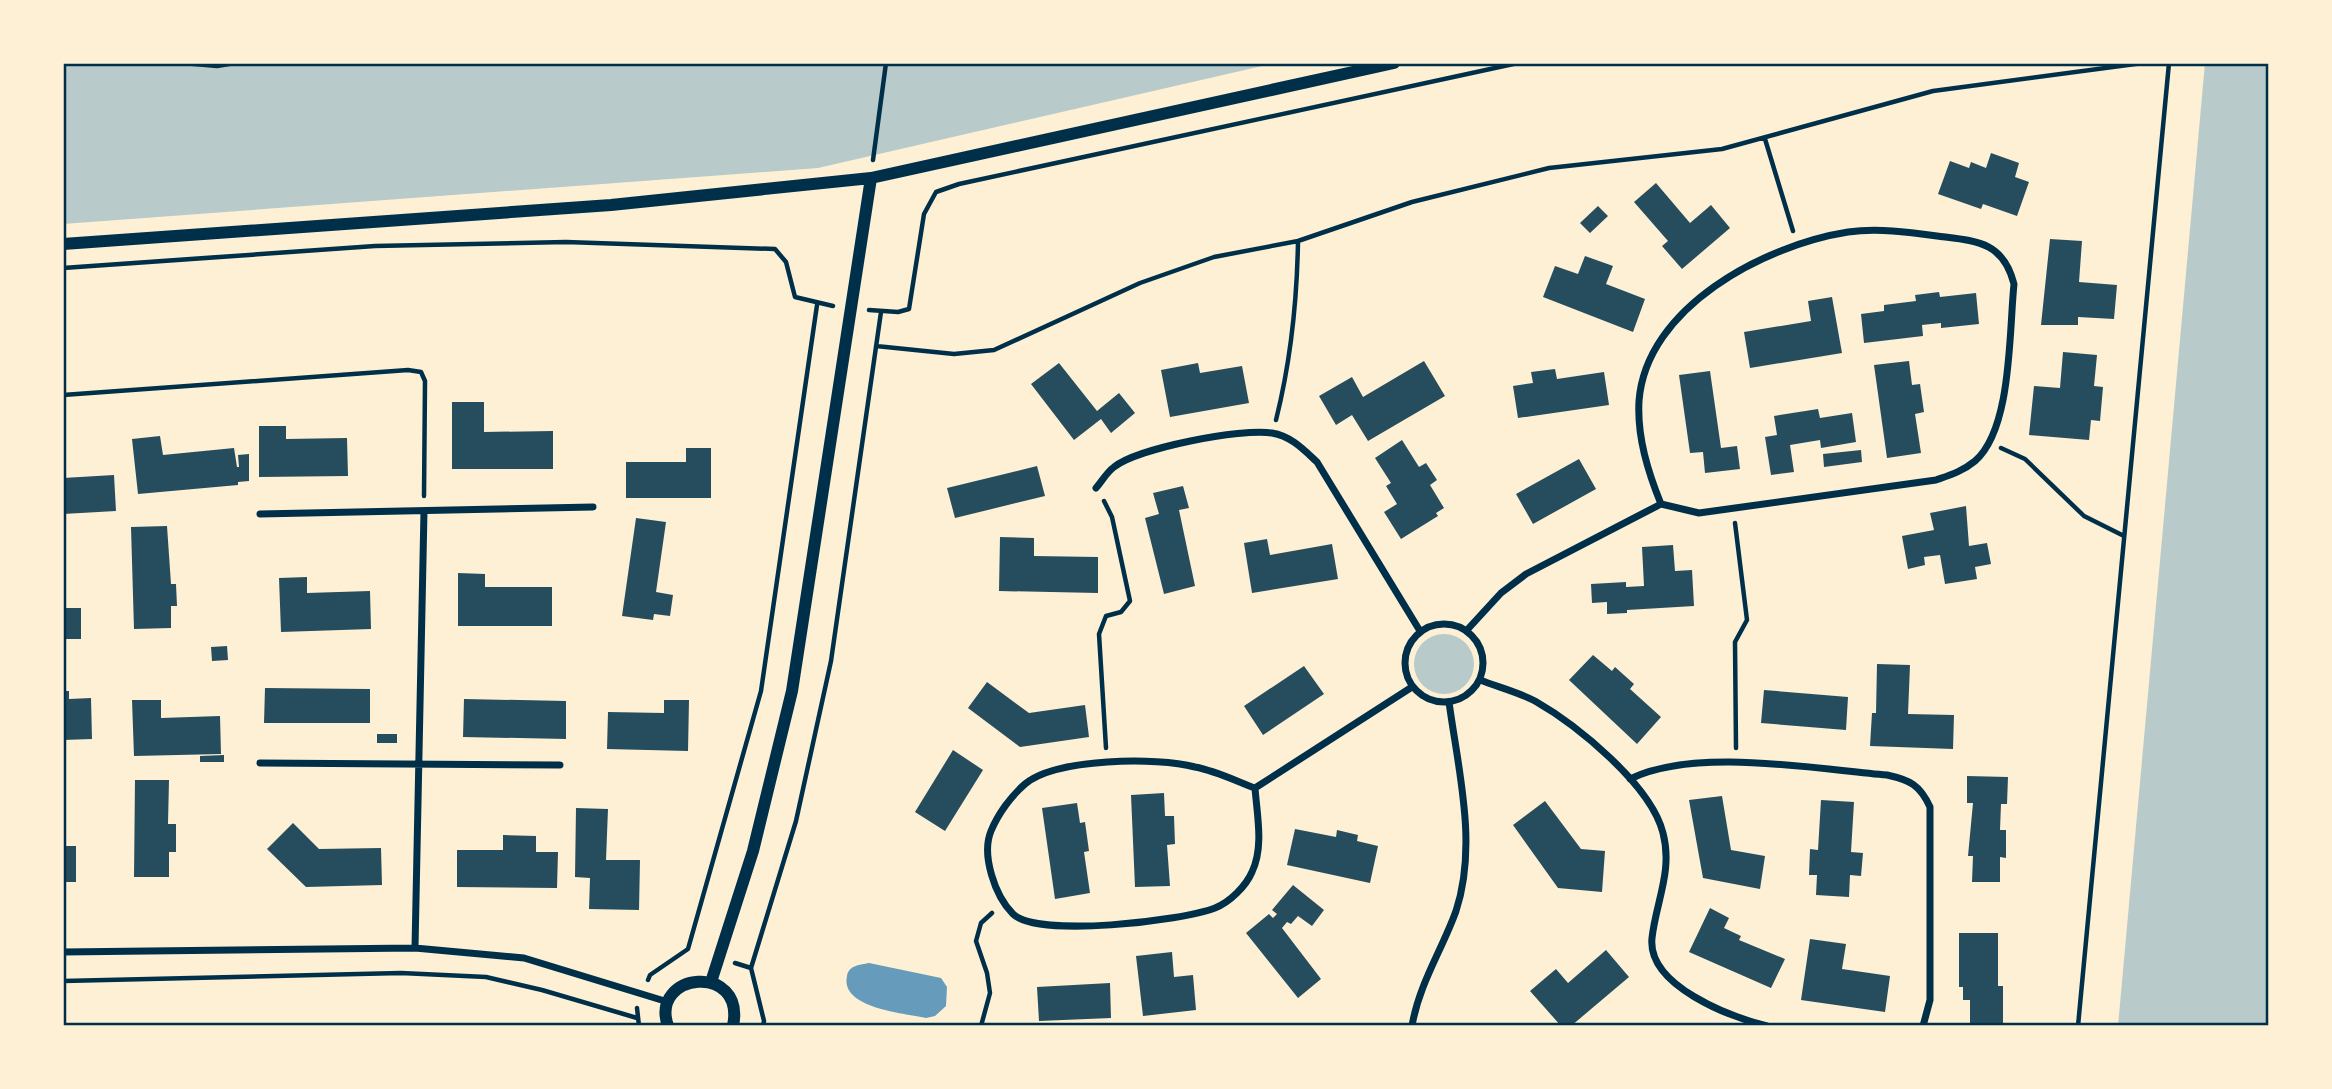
<svg xmlns="http://www.w3.org/2000/svg" width="2332" height="1089" font-family="'Golos Text',sans-serif">
<rect width="100%" height="100%" fill="#fdf0d5"/>
<path fill="#b9caca" d="M63,63h1212l-457,105 -755,56z
M2205,63h64v963h-151z
M1414 664a30 30 0 1 1 60 0a30 30 0 1 1-60 0Z"/>
<path fill="#669bbc" d="M869,963l72,15 6,9 -1,19 -11,10 -9,2c-23,-5 -86,-10 -79,-42 2,-11 13,-11 22,-13z"/>
<path fill="#264d5e" d="M1991,153l28,10 -4,14 14,5 -12,34 -34,-12 -2,5 -43,-15 12,-33 19,7 2,-6 15,6z
M1656,183l34,40 21,-18 19,23 -48,41 -20,-23 6,-5 -34,-39z
M1598,206l10,10 -18,17 -10,-10z
M2050,239l32,2 -3,41 38,3 -3,34 -36,-2v8h-37z
M1585,256l28,10 -7,18 39,15 -12,33 -90,-35 12,-31 23,8z
M1939,292l1,5 36,-4 3,31 -38,4v-5l-19,2 1,11 -59,7 -3,-29 23,-3v-6l32,-4 -1,-6z
M1832,297l10,56 -92,15 -6,-36 67,-11 -3,-20z
M2063,352l34,3 -3,31 9,1 -3,34 -9,-1 -2,20 -60,-5 5,-49 26,2z
M1424,361l21,35 -77,45 -16,-26 -16,10 -17,-29 33,-19 11,20z
M1909,361l3,24 8,-1 4,28 -9,2 6,39 -34,5 -13,-93z
M1059,363l38,48 22,-18 16,20 -24,20 -10,-14 -27,21 -43,-56z
M1198,363l2,10 42,-7 7,37 -79,14 -9,-47z
M1555,369l2,10 47,-7 5,33 -91,13 -5,-32 20,-3 -2,-11z
M1710,371l11,77 16,-2 3,23 -35,4 -2,-21 -13,1 -11,-78z
M452,402h32v30l69,-1v38h-101z
M1818,409l2,9 32,-5 4,29 -35,6 -1,-8 -30,5 4,27 -23,3 -6,-38 12,-2 -3,-19z
M259,426h27v13l61,-1 1,38 -89,1z
M160,436l3,19 71,-7 3,19h2l-1,-12 11,-1v27l-11,1v3l-100,9 -6,-55z
M1402,440l17,27 7,-4 11,17 -7,5 14,23 -8,5 2,3 -37,23 -17,-27 13,-8 -11,-18 5,-3 -16,-25z
M686,448h25v50h-85v-36h60z
M1861,450l1,12 -38,5 -1,-13z
M1579,459l17,30 -63,35 -17,-30z
M1037,466l8,30 -90,22 -8,-30z
M114,475l2,36 -53,3v-36z
M1183,486l6,22 -10,2 16,76 -31,8 -19,-76 14,-4 -6,-21z
M1966,506l3,40 18,-3 4,21 -16,3 2,12 -32,5 -5,-29 -16,2 1,8 -17,4 -6,-33 32,-6 -4,-17z
M636,518l30,4 -10,70 17,3 -3,21 -16,-2 -1,6 -31,-4z
M167,526l4,58h5l1,22h-6v22l-37,1 -3,-102z
M1000,537l34,1v18l64,1v36l-99,-2z
M1267,539l3,16 62,-11 6,35 -86,14 -8,-50z
M1673,545l2,26 17,-1 2,36 -67,4v3l-20,1v-12l-15,1 -1,-19 35,-2v5l18,-1 -2,-39z
M458,573l27,1v13h67v39h-94z
M307,577v16l63,-2 1,38 -90,3 -2,-54z
M63,608h18v31h-18z
M227,646l1,14 -16,1 -1,-14z
M1593,655l19,16 3,-4 19,17 -4,5 31,28 -24,27 -68,-64z
M1877,664l33,1 -2,49 46,1 -1,34 -83,-3 2,-33h4z
M1304,666l20,28 -61,41 -19,-29z
M987,682l42,31 56,-8 4,32 -69,10 -52,-39z
M265,688l105,1v34h-106z
M1764,690l84,7 -2,33 -85,-7z
M63,691h6v8l22,-1 1,41 -29,1z
M464,699l102,2v38l-103,-2z
M132,700h29v18l59,-2 1,38 -87,2z
M664,700h25l-1,51 -81,-2 1,-37 56,1z
M377,734h20v9h-20z
M953,750l30,20 -38,61 -30,-19z
M224,755v7h-24v-6z
M1967,776l41,1 -1,27h-6l-1,26h6v28l-6,-1v25h-28l1,-26h-5l5,-53h-6z
M135,780h34l-1,44h8v28h-7v25h-35z
M1164,793l1,23h9l1,28 -8,1 3,41 -35,1 -4,-92z
M1722,796l9,54 34,6 -5,33 -57,-11 -14,-78z
M1821,800l33,2 -3,50 12,1 -2,23 -11,-1 -1,22 -33,-2 1,-20h-8l1,-26 8,1z
M1545,801l36,48 24,2 -3,41 -44,-4 -45,-63z
M1077,803l3,20 5,-1 4,29 -5,1 6,41 -35,6 -13,-91z
M576,808l32,1 -2,51h34l-1,50 -50,-1 1,-31 -15,-1z
M293,823l26,26 62,-1 1,37 -76,2 -39,-38z
M1295,829l41,8 1,-7 21,5 -1,6 21,5 -8,37 -83,-18z
M503,835l33,1v16h22l-1,36 -100,-1v-37h46z
M63,846h13v36h-13z
M1293,885l31,25 -12,16 -14,-10 -7,8 -4,-2 -5,6 39,51 -23,19 -52,-65 23,-19 4,4 4,-4 -5,-4z
M1710,908l19,10 -5,10 17,8 -2,4 46,19 -14,29 -82,-36z
M1959,933h39v53h5v40h-33v-26h-7v-13h-4z
M1810,939l36,5 -4,25 48,7 -5,36 -84,-12z
M1606,950l23,27 -58,49h-10l-31,-35 26,-22 12,14z
M1172,952l2,25 19,-2 3,35 -53,6 -7,-60z
M1110,983l1,35 -72,3 -2,-34z"/>
<g fill="none" stroke-linecap="round" stroke-linejoin="round">
<path stroke="#003049" stroke-width="4.5" d="M183,63l34,3 18,-3
M1765,139l28,92
M873,160l13,-97
M63,268l312,-22 191,-4 209,7 11,13 9,35 38,9
M869,310l29,2 11,-3 15,-95 12,-22 23,-8 559,-121
M876,346l78,8 40,-4 146,-67 74,-26 84,-16 114,-39 137,-34 173,-19 211,-58 210,-28
M63,395l345,-25 13,2 4,9 -1,115
M1276,420c15,-60 21,-118 22,-179
M2001,448l24,11 59,57 40,20
M1104,501l8,16 18,84 -9,11 -15,4 -7,18 7,114
M1735,523l12,97 -12,22 1,106
M735,963l16,5
M648,980l2,-5 38,-26 73,-258 56,-386
M63,981l338,-8 85,4 56,13 95,28
M637,1008l2,18
M763,1026l1,-5 -13,-53 45,-147 35,-160 50,-349
M981,1026l9,-33 -3,-20 -11,-32 5,-18 11,-10
M2078,1026l91,-963"/>
<path stroke="#003049" stroke-width="7" d="M1096,488c6,-7 11,-16 18,-21 24,-19 127,-39 158,-34 19,3 32,17 45,29l103,169
M260,514l333,-7
M1405 663a39 39 0 1 1 78 0a39 39 0 1 1-78 0Z
M1467,630l34,-37 25,-19 135,-70 38,9 237,-33c14,-5 27,-9 39,-19 37,-32 34,-129 39,-177 -11,-43 -38,-43 -77,-48 -29,-4 -60,-8 -89,-4 -83,13 -202,75 -209,169 -2,36 9,71 22,103
M1480,680c18,7 38,12 55,21 42,24 116,84 128,132 10,38 -7,69 -11,105 -5,48 79,79 115,88
M260,763l300,2
M1630,779c65,-32 184,-10 257,-4 23,5 33,10 43,32v193l-7,26
M1255,788c-19,-7 -39,-17 -60,-21 -38,-10 -139,-9 -170,17 -14,12 -27,30 -34,47 -10,24 4,65 22,83 25,24 169,7 202,-6 15,-6 31,-22 37,-36 12,-25 5,-57 3,-84l157,-101
M415,948l9,-437
M63,952l352,-4 109,10 144,44
M1412,1026c7,-42 30,-76 44,-115 22,-66 2,-142 -7,-209"/>
<path stroke="#003049" stroke-width="12" d="M63,244l548,-39 260,-27 523,-115
M711,982l42,-131 39,-160 79,-513
M668,1026c-19,-54 78,-64 65,0"/>
</g>
<rect width="2332" height="1089" fill="none" stroke="#fdf0d5" stroke-width="130"/>
<rect x="65" y="65" width="2202" height="959" fill="none" stroke="#003049" stroke-width="2.5"/>
</svg>
